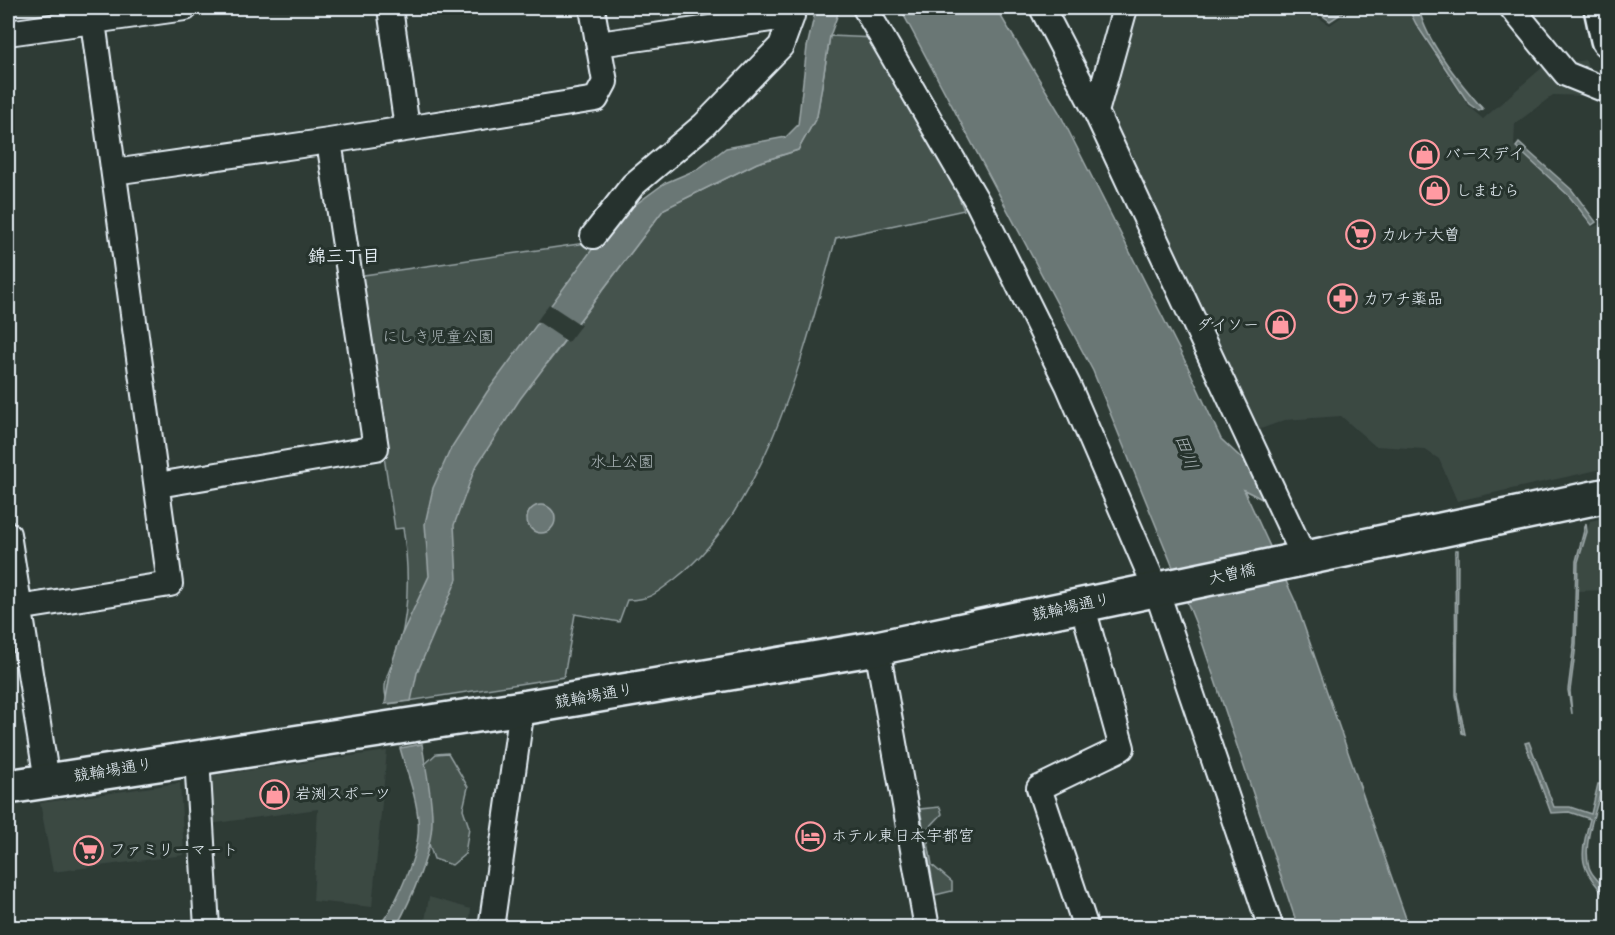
<svg xmlns="http://www.w3.org/2000/svg" width="1615" height="935" font-family="'Architects Daughter','Klee One',sans-serif">
<rect width="100%" height="100%" fill="#2e3b35"/>
<filter id="ink" filterUnits="userSpaceOnUse"><feTurbulence type="fractalNoise" baseFrequency=".0167" numOctaves="2"/><feDisplacementMap in="SourceGraphic" scale="12" xChannelSelector="R" yChannelSelector="G"/><feConvolveMatrix kernelMatrix="1 2 1 2 8 2 1 2 1" color-interpolation-filters="sRGB"/></filter>
<g filter="url(#ink)">
<path fill="#3b4843" d="M8,8h73l-73,10z
M1132,8h183l4,10 11,7 24,-17h54l7,17 54,82 14,12 61,-53 42,-6 9,36 -42,-1 -38,29 -1,22 55,51 23,30 15,-5v246l-150,33 -18,-42 -15,-10 -49,-3 -34,-30 -56,4 -27,10 -155,-320z
M1607,517v73l-30,1 2,-28 11,-42z
M387,751l-15,156 -59,-6 5,-92 -109,15 -6,-47z
M180,783l4,72 -131,17 -13,-69z
M429,897l42,12 -2,18h-45z"/>
<path fill="#45524e" stroke="#96a2a3" stroke-width="1.5" d="M830,36l46,2 71,131 17,41 -128,28c-31,109 -68,269 -161,341 -19,14 -24,21 -48,21l-8,22 -44,-8 -11,63 -175,27c-12,-21 6,-41 11,-61 10,-39 9,-76 3,-115l-8,1 -37,-244 6,-10 236,-34 -53,123 117,-155 93,-46 41,-13 19,-34z
M448,753l20,34 -5,22 6,18 -4,27 -13,11 -18,-6 -7,-21 -2,-74 11,-10z
M940,807l2,7 -16,17 6,34 20,17v9l-17,4 -15,-86z"/>
<path fill="#6b7775" stroke="#9da8a9" stroke-width="1.5" d="M816,8h24l-10,28 -13,80 -19,34 -41,13 -93,46 -144,190 -45,69 -21,57 3,54 -40,94 -6,28 -26,3 7,-41 9,-27 28,-60 -4,-52 8,-36 18,-40 36,-56 126,-171 52,-38 33,-14 28,-21 60,-11 12,-12 9,-78z
M900,8h96l63,104 128,253 34,74 31,29 16,34 -24,-12 52,113 113,324h-111l-102,-303 -103,-253z
M1320,8h30l-20,13 -7,-5z
M1408,8h11c6,33 41,75 64,101l-4,2 -10,-7 -53,-80z
M1519,143l53,47 24,32 -4,3 -23,-29 -53,-49z
M527 519a14 14 0 1 1 28 0a14 14 0 1 1-28 0Z
M1586,523l1,9 -9,30 -2,83 -6,46 2,23 -4,-24 6,-47 2,-82z
M1455,550h3l-1,146 8,38 -3,-1 -6,-38z
M1529,742l25,65h16l21,7 7,-30h5c-6,25 -21,57 -14,83 3,12 19,18 18,31 -28,-32 -28,-38 -17,-79l-21,-7 -18,1 -26,-70z
M422,744c3,22 10,52 10,74 1,32 -21,82 -36,109h-19c17,-15 39,-69 41,-92 3,-28 -11,-61 -18,-87z"/>
<path fill="#2e3b35" d="M549,304l32,21 -13,17 -31,-21z"/>
<g fill="none" stroke-linecap="round" stroke-linejoin="round">
<defs>
<path id="street" d="M390,8l17,120
M865,8l113,195 90,182 88,204 115,339
M1042,8l54,104
M1125,8l-29,104 209,447
M1512,8l54,66 42,17
M8,33l177,-25
M599,44l193,-28 1,-8
M114,172l215,-31 267,-42 9,-17 -13,-74
M593,236l40,-51 71,-60 77,-79 11,-30
M158,485l218,-37 -47,-307
M8,534l39,247
M1082,604l40,144 -83,40 47,140
M18,608l152,-24 -77,-562
M877,648l50,280
M197,757l10,171
M491,928l31,-220"/>
<path id="primary" d="M1601,8l7,32
M8,787l514,-79 355,-60 731,-153"/>
</defs>
<use href="#street" stroke="#e8f1f8" stroke-width="28"/>
<use href="#primary" stroke="#e8f1f8" stroke-width="38"/>
<use href="#street" stroke="#26332d" stroke-width="24"/>
<use href="#primary" stroke="#26332d" stroke-width="33"/>
</g>
</g>
<defs>
<symbol id="shop-ring" viewBox="-11 -11 22 22"><circle r="9.5" fill="#26332d" stroke="#ff9aa2" stroke-width="1.5"/><path d="M-5-2.5h2.3a2.7 3.5 0 0 1 5.4 0H5L5.5 6h-11ZM-1.5-2.5h3a1.5 2.3 0 0 0-3 0Z" fill="#ff9aa2"/></symbol>
<symbol id="supermarket-ring" viewBox="-11 -11 22 22"><circle r="9.5" fill="#26332d" stroke="#ff9aa2" stroke-width="1.5"/><path d="M-6-5.5h2.5l.6 2H6L4.5 2H-2.5L-4.4-4H-6ZM-1.5 3.2a1.3 1.3 0 1 0 .1 0ZM3 3.2a1.3 1.3 0 1 0 .1 0Z" fill="#ff9aa2"/></symbol>
<symbol id="pharmacy-ring" viewBox="-11 -11 22 22"><circle r="9.5" fill="#26332d" stroke="#ff9aa2" stroke-width="1.5"/><path d="M-2-6h4v4h4v4h-4v4h-4v-4h-4v-4h4Z" fill="#ff9aa2"/></symbol>
<symbol id="hotel-ring" viewBox="-11 -11 22 22"><circle r="9.5" fill="#26332d" stroke="#ff9aa2" stroke-width="1.5"/><path d="M-6-4.5h1.5V1H6V5H4.5V3h-9V5H-6ZM-4 0a1.8 1.8 0 1 1 3.6 0ZM.5 0V-2.5h3Q6-2.5 6 0Z" fill="#ff9aa2"/></symbol>
</defs>
<g fill-rule="evenodd">
<use href="#shop-ring" x="1408" y="138" width="33" height="33"/>
<use href="#shop-ring" x="1418" y="174" width="33" height="33"/>
<use href="#supermarket-ring" x="1344" y="218" width="33" height="33"/>
<use href="#pharmacy-ring" x="1326" y="282" width="33" height="33"/>
<use href="#shop-ring" x="1264" y="308" width="33" height="33"/>
<use href="#shop-ring" x="258" y="778" width="33" height="33"/>
<use href="#hotel-ring" x="794" y="820" width="33" height="33"/>
<use href="#supermarket-ring" x="72" y="834" width="33" height="33"/>
</g>
<g text-anchor="middle" dominant-baseline="central" stroke-width="6" stroke-linejoin="round" paint-order="stroke">
<g font-size="16" fill="#e8f1f8" stroke="#26332d" text-anchor="start">
<text x="1445" y="154">バースデイ</text>
<text x="1456" y="191">しまむら</text>
<text x="1381" y="235">カルナ大曽</text>
<text x="1363" y="299">カワチ薬品</text>
<text x="1259" y="325" text-anchor="end">ダイソー</text>
<text x="295" y="794">岩渕スポーツ</text>
<text x="831" y="836">ホテル東日本宇都宮</text>
<text x="110" y="850">ファミリーマート</text>
</g>
<g font-size="16" fill="#afb9bc" stroke="#26332d">
<text x="438" y="337">にしき児童公園</text>
<text x="622" y="462">水上公園</text>
</g>
<g font-size="16" fill="#e8f1f8" stroke="#26332d">
<text transform="translate(1232 574) rotate(-12)">大曽橋</text>
<text transform="translate(1071 607) rotate(-12)">競輪場通り</text>
<text transform="translate(594 696) rotate(-10)">競輪場通り</text>
<text transform="translate(113 770) rotate(-9)">競輪場通り</text>
</g>
<g font-size="18" font-weight="bold" fill="#e8f1f8" stroke="#26332d">
<text x="344" y="256">錦三丁目</text>
</g>
<g font-size="18" font-style="italic" fill="#b0babd" stroke="#26332d">
<text transform="translate(1186 452) rotate(70)">田川</text>
</g>
</g>
<rect width="1615" height="935" fill="none" stroke="#26332d" stroke-width="30"/>
<rect x="15" y="15" width="1585" height="905" fill="none" stroke="#e8f1f8" stroke-width="2" filter="url(#ink)"/>
</svg>
